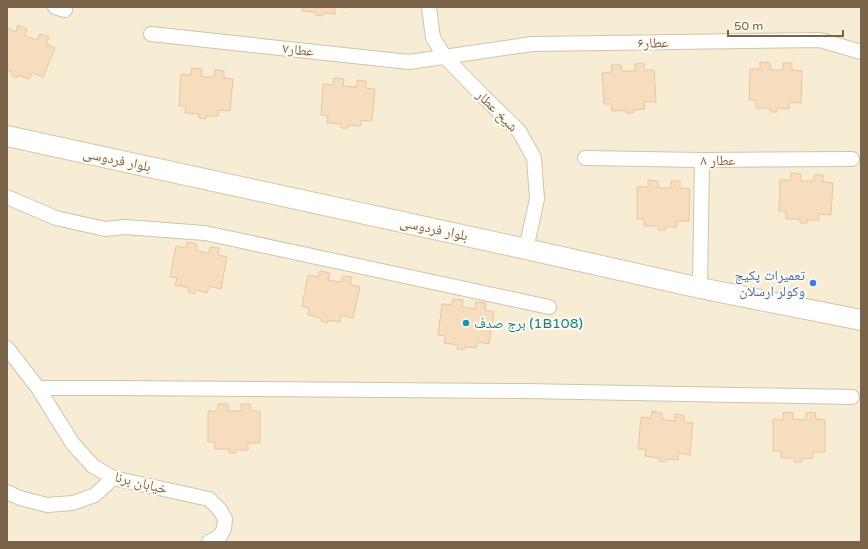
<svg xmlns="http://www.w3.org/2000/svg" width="868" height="549" font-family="'Varela Round','Noto Naskh Arabic',sans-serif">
<rect width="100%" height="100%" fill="#fef9e8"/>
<path fill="#f7edd5" d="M7,7h854v535h-854z"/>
<path fill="#f6ddbd" stroke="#eac69c" d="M302,7h45v1l-12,-1v7l-12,-1v3l-7,-1v-3l-14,-1z
M18,25l9,4 -2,7 12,4 3,-6 9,3 -3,7 9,4 -12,29 -11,-4 -3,6 -11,-4 -1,3 -6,-3 1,-3 -5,-2v-42l9,4z
M760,62l10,1v6l6,1h7v-7h9v7l10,1 -1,32 -12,-1v7l-12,-1v4h-7v-4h-14v-8h-7l1,-31h10z
M644,63v7h10l2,32h-12l1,7 -12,1v3h-7v-3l-14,1 -1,-7h-7l-2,-31 10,-1 -1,-7h10l1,6h13v-7z
M192,68l10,1 -1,7 6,1h7l1,-7 9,1v7l9,1 -3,32 -12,-1v6h-12v3l-7,-1v-4l-14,-1 1,-7h-7l2,-32 10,1z
M334,78l10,1 -1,7 14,1v-7l9,1v7l9,1 -3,32 -11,-1 -1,6 -12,-1v3h-7v-4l-14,-1 1,-7 -7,-1 2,-31 10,1z
M791,173l10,1v7h13v-6h9v7l10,1 -2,32 -12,-1v6h-12v3h-7v-4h-14v-8h-7l1,-31h10z
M648,180l10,1v7h13v-7h9v7l10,1 -1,32h-12v6h-12v3h-7v-4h-14v-7h-7v-32h11z
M187,242l10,2 -1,6 6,2 7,1 1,-6 9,1 -1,7 9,2 -6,32 -12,-3 -2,7 -11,-3 -1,4 -7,-2 1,-4 -14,-3 2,-7 -7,-1 6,-31 10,2z
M320,271l10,2 -2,7 6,1 7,1 2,-6 9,1 -2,7 10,3 -7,31 -12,-3 -1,7 -12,-2v3l-7,-2v-3l-13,-3 1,-7 -7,-2 6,-31 10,2z
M453,299l10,1 -1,7 13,2 1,-7 10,1 -1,7 9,2 -5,32 -12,-2 -1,6 -11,-1 -1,3 -7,-1 1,-4 -14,-2 1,-7 -7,-1 4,-31 10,1z
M218,404h10v7h13v-7h9v7h10v32h-12v7h-12v3h-7v-4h-14v-7h-7v-31h10z
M652,411l10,2v6l5,1 8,1v-7l9,1v7l9,1 -3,32 -12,-2v7l-12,-1v3l-7,-1v-3l-14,-2 1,-7h-8l3,-32 10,1z
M783,412l10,1v6l13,1v-7l9,-1 1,7 9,1v32h-12v6l-11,1v3h-8v-4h-13v-7h-8v-32l10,1z"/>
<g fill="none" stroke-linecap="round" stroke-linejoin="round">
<defs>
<path id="street" d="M55,7l10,3
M429,7l4,31 12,19 37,38 37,36 15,27 3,41 -11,50
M151,34l258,28 123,-18 288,-4 41,12
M585,158l117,2 150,-1
M7,197l49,21 49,11 20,-2 80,6 344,74
M700,288l2,-128
M7,348l31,40 35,56 20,22 20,12 96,21 11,11 5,9 -1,10 -4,7 -11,6
M38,388h73l414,3 327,6
M7,492l13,6 27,7 26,-2 22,-8 18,-17"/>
<path id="secondary" d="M7,136l519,113 174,39 161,32"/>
</defs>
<use href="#street" stroke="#d2c2ac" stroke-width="16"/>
<use href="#secondary" stroke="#d5c4a9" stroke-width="22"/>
<use href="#street" stroke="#fff" stroke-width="14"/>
<use href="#secondary" stroke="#fff" stroke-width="20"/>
</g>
<circle fill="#3f7fe0" stroke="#fffbf0" stroke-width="1.5" cx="813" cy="283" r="4"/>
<circle fill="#0f9aa8" stroke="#fffbf0" stroke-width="1.5" cx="466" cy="323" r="4"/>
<g text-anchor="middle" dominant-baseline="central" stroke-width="4" stroke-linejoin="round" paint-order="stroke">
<g font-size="14" fill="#7b6349" stroke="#fffbf0">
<text transform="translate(653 43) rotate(-1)">عطار۶</text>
<text transform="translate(298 50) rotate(6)">عطار۷</text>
<text transform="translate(497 111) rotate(45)">شیخ عطار</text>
<text transform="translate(117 160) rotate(12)">بلوار فردوسی</text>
<text x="718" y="160">عطار ۸</text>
<text transform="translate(434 229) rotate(12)">بلوار فردوسی</text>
<text transform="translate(141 483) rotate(14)">خیابان برنا</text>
</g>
<g font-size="14" fill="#366cbe" stroke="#fffbf0" text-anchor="end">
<text x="805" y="275">تعمیرات پکیج<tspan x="805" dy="16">وکولر ارسلان</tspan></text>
</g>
<g font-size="14" fill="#0d838f" stroke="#fffbf0" text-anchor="start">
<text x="474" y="323">برج صدف (1B108)</text>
</g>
</g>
<rect width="868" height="549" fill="none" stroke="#7b6349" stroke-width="16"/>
<path d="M728 30v6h115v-6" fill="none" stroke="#7b6349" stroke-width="2"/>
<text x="734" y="30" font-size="12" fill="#7b6349" stroke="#fffbf0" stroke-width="3" paint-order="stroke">50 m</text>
</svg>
